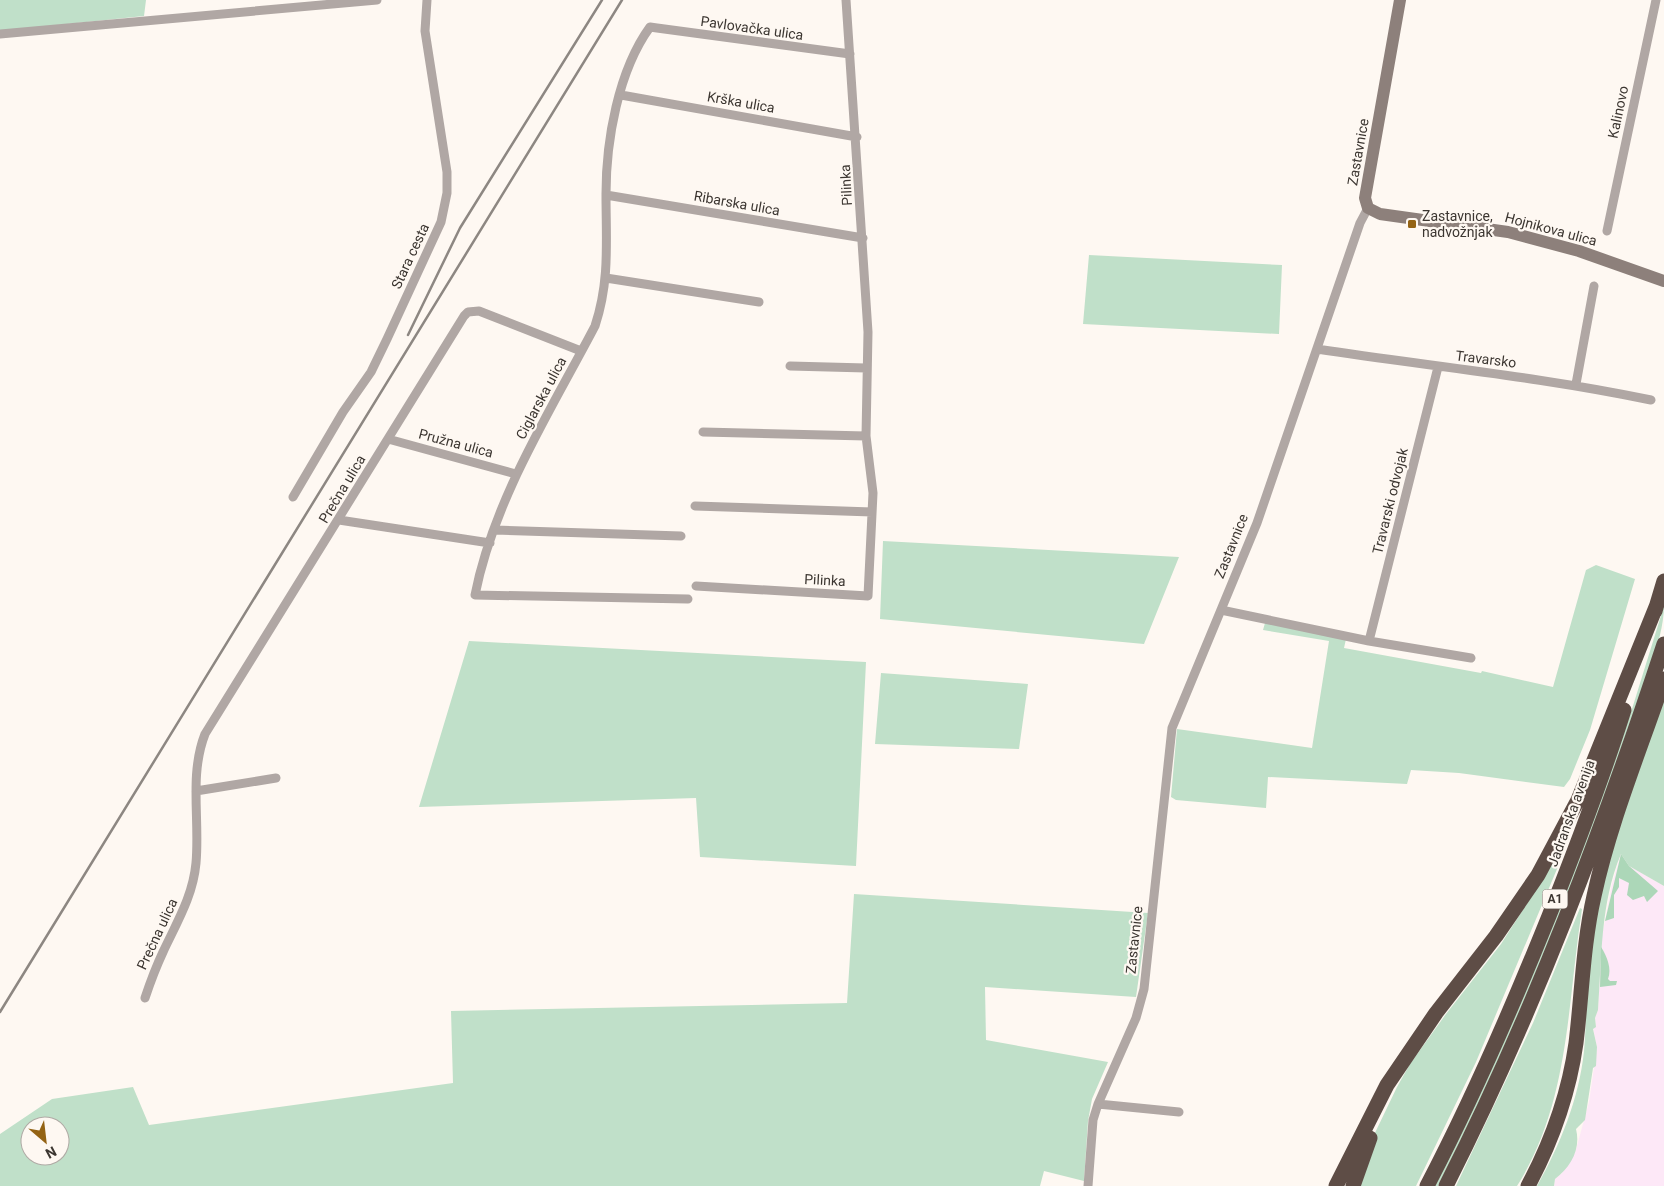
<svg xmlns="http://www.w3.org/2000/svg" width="1664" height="1186" font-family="Roboto,sans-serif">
<rect width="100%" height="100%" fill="#fef8f2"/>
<path fill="#fde8f7" d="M1621,854l8,12 35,20v300h-110l1,-7 7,-6 13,-20 14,-51 8,-55 -4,-19 3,-1 -1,-9 3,-8 4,-74 10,-52z"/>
<path fill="#c0e0c9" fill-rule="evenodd" d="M0,0h146l-2,16 -144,15z
M1089,255l193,10 -3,69 -196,-10z
M883,541l296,16 -35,87 -264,-25z
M1596,565l39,14 -45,151 -20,49 -6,8 -105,-14 -48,-3 -4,14 -139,-7 -2,31 -90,-8 -5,-3 6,-68 135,19 17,-107 -66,-11 2,-7 81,16 -2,9 137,25 1,-2 71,16 33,-117z
M1664,606c0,35 -26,95 -38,130 -52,154 -113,306 -188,450h-4l163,-376 35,-101z
M469,641l397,21 -10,204 -156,-9 -4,-59 -277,9z
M881,673l147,11 -9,65 -144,-5z
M1664,699v187l-35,-20 -8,-12c-21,49 -19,105 -23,156l-3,8 1,9 -3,2 4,18 -1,19 -3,2 -8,52 -9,9c5,20 -5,38 -21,50l-1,7h-17c23,-41 42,-87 47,-135 3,-31 1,-63 5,-94 11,-89 46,-174 75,-258z
M1562,849l2,1 -7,19 -81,193 -60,124h-57l14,-49 24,-50 13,-23 36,-50 55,-70z
M854,894l294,19 -12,84 -151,-10 1,53 122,22 -16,37 -4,22 -4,60 -40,-10 -4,15h-1040v-52l52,-35 81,-12 16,38 304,-42 -2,-72 396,-8zM30,1126h30v30h-30z
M1580,908l2,1c-15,95 -12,193 -65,277h-61l77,-163z"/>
<path fill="#acd7b8" d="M1621,854l8,12 29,25 -11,11 -3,-6 -11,4 -6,-5 2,-12 -10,-5v9l-5,8v23l-9,3z
M1601,947c6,9 11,22 7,32l2,2h7l-1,4 -16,2z"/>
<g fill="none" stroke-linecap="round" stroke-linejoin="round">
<path stroke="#b0a7a4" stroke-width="9" d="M0,34l377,-34
M621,95l236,42
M606,195l257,43
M1607,231l49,-231
M606,278l153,24
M1317,349c112,17 224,28 334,51
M790,366l76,2
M1576,384l18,-98
M703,432l163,4
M388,439l128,35
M293,497l50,-85 28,-40 16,-33 54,-117 6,-29v-21l-22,-141 2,-31
M695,506l177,6
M339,520l151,23
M495,530l186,6
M696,586l172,10 5,-103 -7,-57 2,-104 -22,-332
M688,599l-213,-4c19,-96 75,-183 120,-269 15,-45 11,-85 11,-132 0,-53 12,-123 44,-167l7,1 193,26
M1221,610l148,31 102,17
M1369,641l69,-274
M196,791l80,-13
M145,998c5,-15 11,-31 18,-46 14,-30 30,-56 33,-89 4,-44 -7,-88 9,-129l259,-418 4,-4 11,-1 102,40
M1098,1104l38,-86 8,-29 28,-261 85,-205 103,-300 8,-15
M1088,1186l5,-66 5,-16 81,8"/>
<path stroke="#8d807b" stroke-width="12" d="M1400,0l-35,198 3,10 12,6 128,18 71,19 85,30"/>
<path stroke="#5e4d46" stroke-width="15" d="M1655,611l9,-30
M1336,1186l51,-101 49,-72 60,-77 42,-61 40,-75 80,-198
M1353,1186l17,-48
M1427,1186c46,-88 85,-178 122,-270 27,-68 53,-136 75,-206
M1446,1186c88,-174 157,-357 218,-542
M1528,1186c24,-45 41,-93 48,-143 6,-49 7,-99 18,-147 16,-74 46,-146 70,-217"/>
<path stroke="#8d8782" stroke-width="2.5" d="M408,335l52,-107 142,-228
M0,1012l622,-1012"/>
</g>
<rect fill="#946314" stroke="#fef8f2" stroke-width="2" x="1407" y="219" width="10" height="10" rx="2.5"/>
<g text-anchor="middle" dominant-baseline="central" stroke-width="4.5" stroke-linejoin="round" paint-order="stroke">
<rect fill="#fef8f2" stroke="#76706b" stroke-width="1" x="1542.5" y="889.5" width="25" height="19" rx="4"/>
<g font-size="12" font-weight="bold" fill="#3c3631">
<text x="1555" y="899">A1</text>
</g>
<g font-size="14" fill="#3c3631" stroke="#fef8f2">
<text transform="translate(752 28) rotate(8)">Pavlovačka ulica</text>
<text transform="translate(741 102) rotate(10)">Krška ulica</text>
<text transform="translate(1618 112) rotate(-78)">Kalinovo</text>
<text transform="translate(1358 152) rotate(-80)">Zastavnice</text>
<text transform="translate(846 185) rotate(-93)">Pilinka</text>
<text transform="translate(737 203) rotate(10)">Ribarska ulica</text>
<text transform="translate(1551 229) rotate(15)">Hojnikova ulica</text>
<text transform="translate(410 256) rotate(-65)">Stara cesta</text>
<text transform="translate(1486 359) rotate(7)">Travarsko</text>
<text transform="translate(541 398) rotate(-62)">Ciglarska ulica</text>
<text transform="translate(456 443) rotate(15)">Pružna ulica</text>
<text transform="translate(342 489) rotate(-59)">Prečna ulica</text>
<text transform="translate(1390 501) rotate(-76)">Travarski odvojak</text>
<text transform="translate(1231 546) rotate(-68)">Zastavnice</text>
<text transform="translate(825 580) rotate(3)">Pilinka</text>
<text transform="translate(1571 813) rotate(-70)">Jadranska avenija</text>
<text transform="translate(157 934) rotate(-65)">Prečna ulica</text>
<text transform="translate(1134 940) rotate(-84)">Zastavnice</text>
</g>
<g font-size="14" fill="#3c3631" stroke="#fef8f2" text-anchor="start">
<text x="1422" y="216">Zastavnice,<tspan x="1422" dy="16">nadvožnjak</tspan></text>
</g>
</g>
<g transform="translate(45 1141) rotate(152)"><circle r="24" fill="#fef8f2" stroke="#b0aaa5"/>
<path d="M0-4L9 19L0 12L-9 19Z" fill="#946314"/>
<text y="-8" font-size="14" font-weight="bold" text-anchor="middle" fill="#3c3631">N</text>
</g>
</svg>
